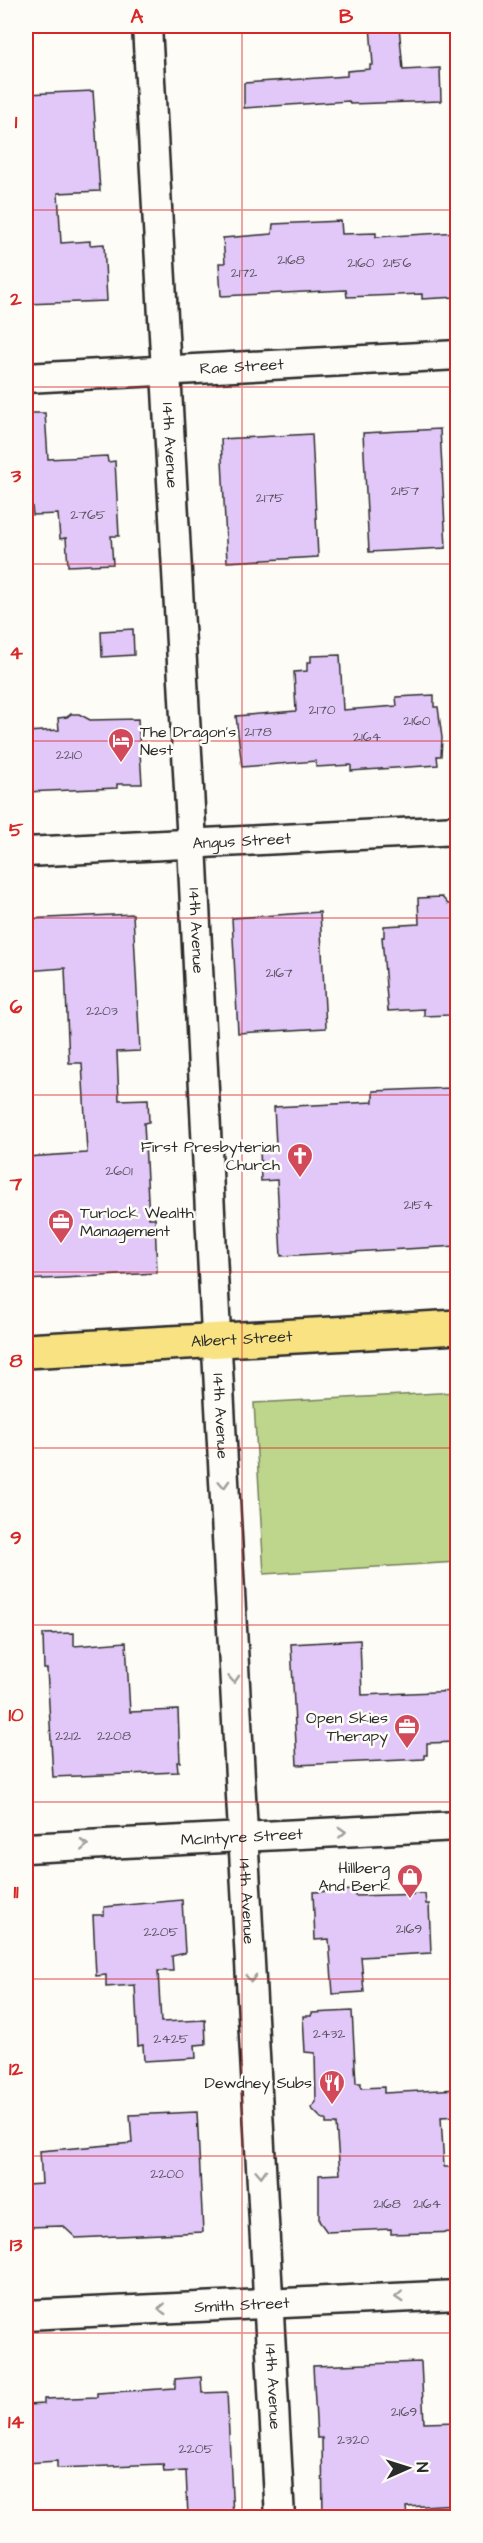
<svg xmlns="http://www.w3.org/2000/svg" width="483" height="2543" font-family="'Architects Daughter',sans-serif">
<rect width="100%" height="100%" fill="#fdfcf7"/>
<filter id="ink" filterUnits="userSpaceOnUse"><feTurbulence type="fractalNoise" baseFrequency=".0167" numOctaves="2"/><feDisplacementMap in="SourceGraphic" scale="12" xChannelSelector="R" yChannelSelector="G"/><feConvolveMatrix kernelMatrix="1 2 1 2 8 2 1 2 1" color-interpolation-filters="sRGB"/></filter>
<g filter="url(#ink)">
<path fill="#bed68c" stroke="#74805c" stroke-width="1.5" d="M457,1392v170l-193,12 -10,-171z"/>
<path fill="#e2c8f8" stroke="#2b2b2b" stroke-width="1.5" d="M370,26h29l4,44 37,-2 1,33 -91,3 -1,-3 -105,7v-25l103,-7v-5l23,-2v-4h3z
M93,91l7,100 -42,2 3,50 29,-2v4l14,-1 3,57 -81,3v-210z
M341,221l1,13 34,-1v4l82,-5v65l-36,2v-5l-75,3 -1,-7 -125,6 -2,-33h6l-2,-25 49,-4 1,-10z
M26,413h19l3,46 59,-3 1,6 7,-1 4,75h-8l2,28 -45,2 -2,-28 -6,1 -2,-25 -25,1 -1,-9 -6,1z
M440,429l6,119 -77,4 -6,-119z
M312,434l6,123 -91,5 -6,-123z
M133,629l1,26 -32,2 -1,-26z
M340,655l3,55 54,-4 -1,-9 38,-2v12h4l4,31 -1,18h-4l1,9 -87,6v-6l-35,2v-6l-74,6 -6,-51 60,-5 -2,-39 13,-1v-9h4v-6z
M71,714h8l11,6 48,-1 4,65h-25v4l-91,4v-60l33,-2 -1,-12 9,-1z
M442,897l6,7h10v98l-9,13 -25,1v-7l-36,2 -6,-74h2v-11l35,-2 -1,-26z
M320,912l6,116 -88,5 -6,-115z
M133,914l7,137 -23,1 2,48 29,-1 1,23 -5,1 5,95h6l2,55 -131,7v-123l61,-4 -5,-90h-13l-4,-95 -39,3v-52z
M451,1088l3,77h4v81l-177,10 -4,-76 -16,1 -1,-35 16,-1 -2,-38 99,-5v-11z
M74,1633v13l52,-4 4,70 48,-2 2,52h-3l1,10 -125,5 -6,-108h-3l-1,-35z
M360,1640l2,55 96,-4v51l-31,1v12h-3v4l-127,6 -6,-121z
M355,1890v6l70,-2 1,10h3l2,49 -70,4 3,35 -31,2 -4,-55 -14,1 -2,-48z
M182,1900l3,53 -13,3 1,15h-15l3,51 44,-2 1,24 -11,1 1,13 -52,3 -1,-16 -5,1 -3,-61 -29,2v-12l-10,1 -3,-61h11v-8z
M352,2011l4,72h5v5l23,-1v6l74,-4v27l-17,1 3,50h14v65l-67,2v-5l-64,3 -8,-11v-46l21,-1 -4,-50h-10v-4h-3l-12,-12 5,-6 -1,-49 -10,-1 -2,-36h8l1,-3z
M197,2112l6,120 -127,6 -13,-12 -37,1v-42l16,-1 -2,-33 92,-8 -2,-28z
M421,2362l3,61 34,-1v82l-52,3 1,10h-84l-1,-79h-5l-4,-72z
M201,2377l1,16 25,-1 6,125h-45l-2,-46 -22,1 -1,-8 -106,4v-7l-31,2v-58l18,-1v-5l53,-2v-4l78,-5v-9z"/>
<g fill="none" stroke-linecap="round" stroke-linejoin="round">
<defs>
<g id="street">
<path id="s1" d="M147,26l45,818 23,470 65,1204"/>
<path id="s2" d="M26,378l432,-23"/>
<path id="s3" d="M26,852l432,-22"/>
<path id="s4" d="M26,1848l432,-22"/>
<path id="s5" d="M26,2315l432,-20"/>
</g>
<g id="primary">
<path id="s6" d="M26,1351l432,-24"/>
</g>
</defs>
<use href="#street" stroke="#2b2b2b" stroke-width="33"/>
<use href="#primary" stroke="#2b2b2b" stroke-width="38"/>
<use href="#street" stroke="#fdfcf7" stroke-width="28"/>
<use href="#primary" stroke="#f8e281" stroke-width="33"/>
</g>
<defs><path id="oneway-chevron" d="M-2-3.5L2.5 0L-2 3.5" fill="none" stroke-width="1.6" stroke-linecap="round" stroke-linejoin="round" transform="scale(1.5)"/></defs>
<g stroke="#9e9e9b">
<use href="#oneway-chevron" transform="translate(224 1484) rotate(87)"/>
<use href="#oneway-chevron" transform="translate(234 1679) rotate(87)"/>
<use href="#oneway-chevron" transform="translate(342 1832) rotate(-3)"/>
<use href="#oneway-chevron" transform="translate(84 1845) rotate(-3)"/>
<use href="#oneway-chevron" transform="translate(251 1978) rotate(87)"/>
<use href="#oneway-chevron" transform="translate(261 2173) rotate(87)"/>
<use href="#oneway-chevron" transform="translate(399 2297) rotate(177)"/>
<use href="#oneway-chevron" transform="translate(162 2309) rotate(177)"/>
</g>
</g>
<path fill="none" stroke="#d62828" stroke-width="1.5" stroke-opacity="0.55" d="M242,26v2492M26,210h432M26,387h432M26,564h432M26,741h432M26,918h432M26,1095h432M26,1272h432M26,1448h432M26,1625h432M26,1802h432M26,1979h432M26,2156h432M26,2333h432"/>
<defs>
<symbol id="hotel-pin" viewBox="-11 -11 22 30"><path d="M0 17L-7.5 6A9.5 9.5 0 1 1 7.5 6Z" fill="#d1495b" stroke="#fdfcf7"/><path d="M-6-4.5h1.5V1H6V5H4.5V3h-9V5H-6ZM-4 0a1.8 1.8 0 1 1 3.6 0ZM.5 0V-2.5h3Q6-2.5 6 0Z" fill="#fff"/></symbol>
<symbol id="church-pin" viewBox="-11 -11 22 30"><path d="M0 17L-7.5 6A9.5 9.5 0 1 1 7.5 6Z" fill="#d1495b" stroke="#fdfcf7"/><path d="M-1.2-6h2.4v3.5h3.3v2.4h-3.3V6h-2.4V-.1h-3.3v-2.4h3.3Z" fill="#fff"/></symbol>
<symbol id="office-pin" viewBox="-11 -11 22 30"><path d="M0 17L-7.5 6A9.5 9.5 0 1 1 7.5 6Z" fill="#d1495b" stroke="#fdfcf7"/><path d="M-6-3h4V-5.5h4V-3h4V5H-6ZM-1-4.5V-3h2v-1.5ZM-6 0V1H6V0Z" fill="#fff"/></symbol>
<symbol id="shop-pin" viewBox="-11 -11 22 30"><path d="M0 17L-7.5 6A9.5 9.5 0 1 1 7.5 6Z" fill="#d1495b" stroke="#fdfcf7"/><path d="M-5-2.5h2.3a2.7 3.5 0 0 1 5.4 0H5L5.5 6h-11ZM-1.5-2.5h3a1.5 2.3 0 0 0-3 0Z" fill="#fff"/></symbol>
<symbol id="restaurant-pin" viewBox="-11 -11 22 30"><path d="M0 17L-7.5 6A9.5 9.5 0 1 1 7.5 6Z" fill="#d1495b" stroke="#fdfcf7"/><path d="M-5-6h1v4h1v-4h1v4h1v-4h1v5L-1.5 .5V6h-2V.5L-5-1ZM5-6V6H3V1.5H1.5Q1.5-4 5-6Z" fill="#fff"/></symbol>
</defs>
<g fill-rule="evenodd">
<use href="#hotel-pin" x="106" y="726" width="30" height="40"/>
<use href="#church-pin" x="285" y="1141" width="30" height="40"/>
<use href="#office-pin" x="46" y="1207" width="30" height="40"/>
<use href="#office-pin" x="392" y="1712" width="30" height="40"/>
<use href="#shop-pin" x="395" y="1862" width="30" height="40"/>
<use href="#restaurant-pin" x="317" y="2068" width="30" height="40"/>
</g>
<g text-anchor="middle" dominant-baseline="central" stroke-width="5" stroke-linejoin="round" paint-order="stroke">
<g font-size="14" fill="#59525e">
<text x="291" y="260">2168</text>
<text x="361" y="263">2160</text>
<text x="397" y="263">2156</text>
<text x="244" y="273">2172</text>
<text x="405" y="491">2157</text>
<text x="270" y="498">2175</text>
<text x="88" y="515">2765</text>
<text x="322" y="710">2170</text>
<text x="417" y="721">2160</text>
<text x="258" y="732">2178</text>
<text x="367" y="737">2164</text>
<text x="69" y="755">2210</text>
<text x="279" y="973">2167</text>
<text x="102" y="1011">2203</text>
<text x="119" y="1171">2601</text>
<text x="418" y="1205">2154</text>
<text x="68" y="1736">2212</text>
<text x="114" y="1736">2208</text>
<text x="409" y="1929">2169</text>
<text x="161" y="1932">2205</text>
<text x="329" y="2034">2432</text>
<text x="171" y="2039">2425</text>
<text x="167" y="2174">2200</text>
<text x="387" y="2204">2168</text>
<text x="427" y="2204">2164</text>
<text x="404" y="2412">2169</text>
<text x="353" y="2440">2320</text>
<text x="196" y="2449">2205</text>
</g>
<g font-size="16" fill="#2b2b2b" stroke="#fdfcf7">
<text stroke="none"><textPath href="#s2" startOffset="216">Rae Street</textPath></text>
<text stroke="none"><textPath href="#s1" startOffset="420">14th Avenue</textPath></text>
<text stroke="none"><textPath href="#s3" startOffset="216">Angus Street</textPath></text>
<text stroke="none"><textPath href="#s1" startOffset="906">14th Avenue</textPath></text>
<text stroke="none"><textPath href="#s6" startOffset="216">Albert Street</textPath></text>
<text stroke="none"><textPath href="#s1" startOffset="1392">14th Avenue</textPath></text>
<text stroke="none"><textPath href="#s4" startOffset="216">McIntyre Street</textPath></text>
<text stroke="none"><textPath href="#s1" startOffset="1878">14th Avenue</textPath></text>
<text stroke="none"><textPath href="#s5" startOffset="216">Smith Street</textPath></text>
<text stroke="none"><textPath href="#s1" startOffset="2364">14th Avenue</textPath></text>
</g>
<g font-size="16" fill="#2b2b2b" stroke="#fdfcf7" text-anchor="end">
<text x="140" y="732" text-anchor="start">The Dragon's<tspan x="140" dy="18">Nest</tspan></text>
<text x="280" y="1147">First Presbyterian<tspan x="280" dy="18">Church</tspan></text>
<text x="80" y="1213" text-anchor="start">Turlock Wealth<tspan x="80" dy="18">Management</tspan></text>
<text x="388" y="1718">Open Skies<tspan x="388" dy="18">Therapy</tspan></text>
<text x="390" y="1868">Hillberg<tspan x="390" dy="18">And Berk</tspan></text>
<text x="312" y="2083">Dewdney Subs</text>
</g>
</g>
<rect width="483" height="2543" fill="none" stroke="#fdfcf7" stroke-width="66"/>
<g transform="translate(408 2468) rotate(87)" stroke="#fdfcf7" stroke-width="4.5" paint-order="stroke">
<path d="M0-4.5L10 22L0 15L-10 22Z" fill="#2b2b2b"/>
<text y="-9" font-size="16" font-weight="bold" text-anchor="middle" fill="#2b2b2b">N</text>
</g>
<rect x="33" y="33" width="417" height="2477" fill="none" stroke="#d62828" stroke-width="2"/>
<g font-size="20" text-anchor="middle" font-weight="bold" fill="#d62828">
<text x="137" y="23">A</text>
<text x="346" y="23">B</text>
<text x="16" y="128">1</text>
<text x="16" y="305">2</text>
<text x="16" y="482">3</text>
<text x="16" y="659">4</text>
<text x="16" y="836">5</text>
<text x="16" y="1013">6</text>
<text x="16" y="1190">7</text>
<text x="16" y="1367">8</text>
<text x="16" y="1544">9</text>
<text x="16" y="1721">10</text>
<text x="16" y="1898">11</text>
<text x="16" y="2075">12</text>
<text x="16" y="2251">13</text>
<text x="16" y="2428">14</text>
</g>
</svg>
